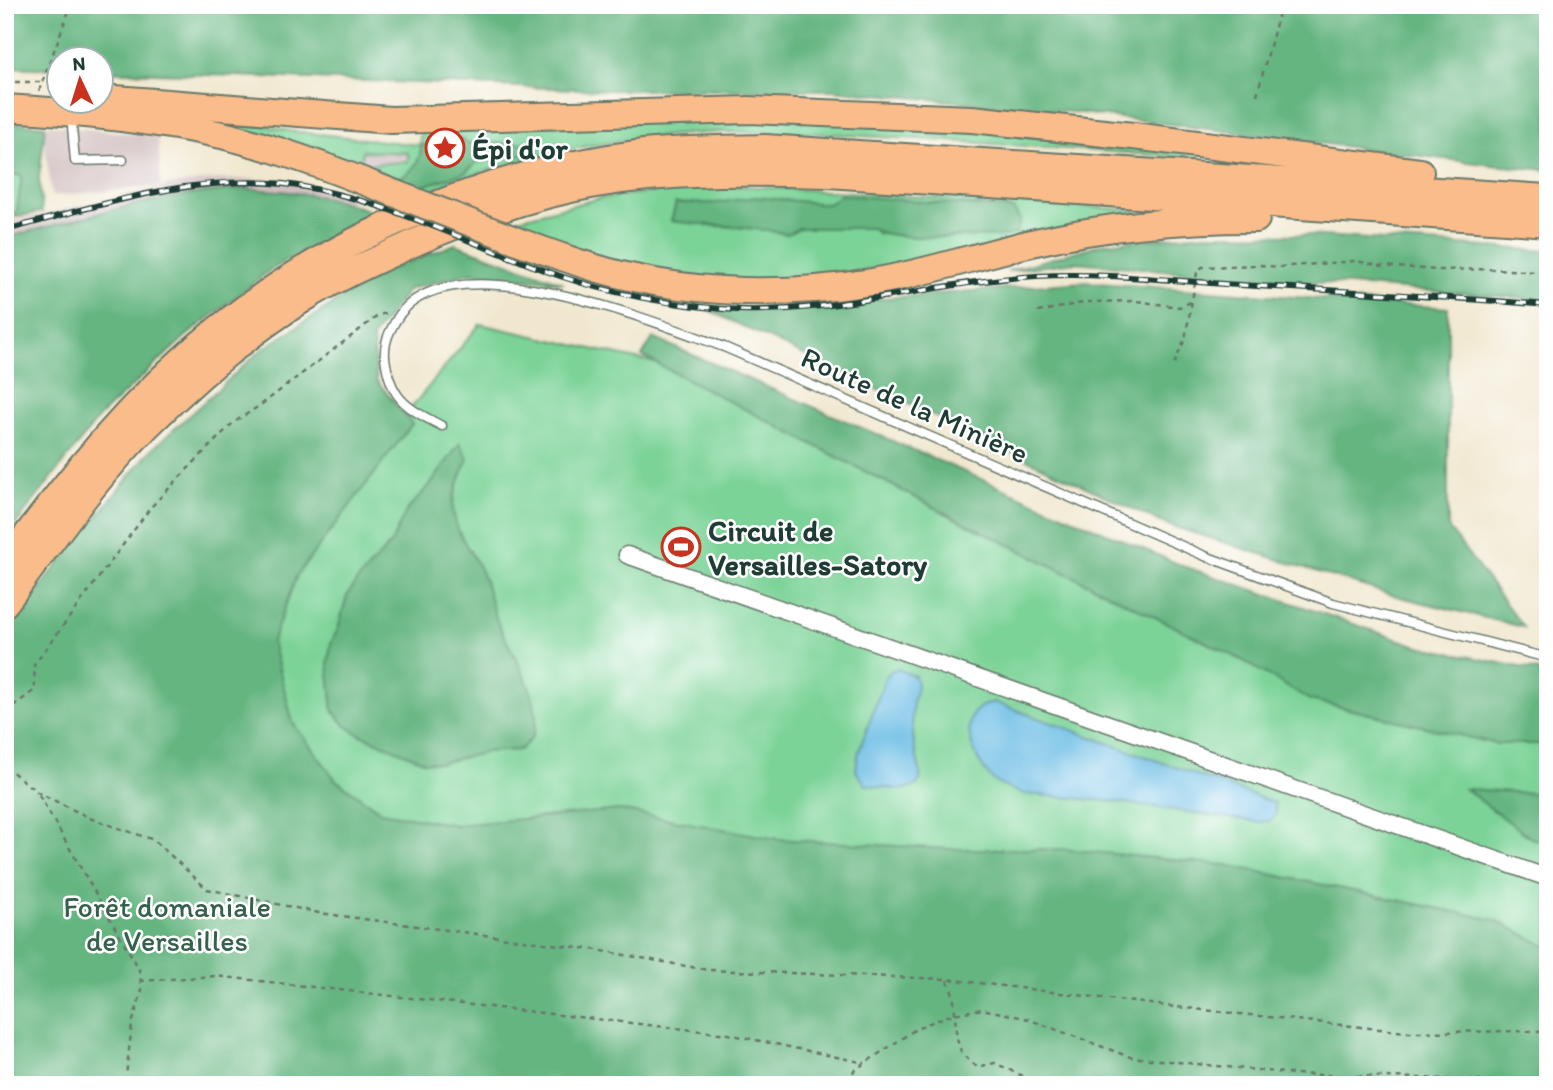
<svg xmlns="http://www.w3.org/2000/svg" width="1553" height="1090" font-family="Itim,sans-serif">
<rect width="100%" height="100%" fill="#fff"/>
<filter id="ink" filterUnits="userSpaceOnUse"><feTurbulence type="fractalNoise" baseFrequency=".0143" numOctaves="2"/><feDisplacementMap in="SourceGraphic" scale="14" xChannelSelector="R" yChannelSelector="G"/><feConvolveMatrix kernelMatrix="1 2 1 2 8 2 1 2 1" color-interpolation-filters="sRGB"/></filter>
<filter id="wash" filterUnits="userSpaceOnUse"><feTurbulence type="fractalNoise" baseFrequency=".00686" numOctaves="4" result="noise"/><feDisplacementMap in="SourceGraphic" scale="28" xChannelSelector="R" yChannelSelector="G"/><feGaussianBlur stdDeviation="1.57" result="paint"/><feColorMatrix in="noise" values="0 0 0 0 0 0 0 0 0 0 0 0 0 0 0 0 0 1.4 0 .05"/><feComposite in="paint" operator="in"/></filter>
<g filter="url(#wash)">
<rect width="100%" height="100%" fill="#f0e7ce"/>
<path fill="#d1bfbf" d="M42,124l116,13 3,49 -109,10z
M362,150l46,3v10l-47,1z
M218,179h63l83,15 -15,8 -43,-9 -36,-3 -69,2 -42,6 -154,40v-15l166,-38z"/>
<path fill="#7cd397" stroke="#4e8866" stroke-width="2" fill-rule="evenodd" d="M172,113l85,7 1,4 32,7 130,14v-11l2,-3 306,-13 156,4 315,31 -1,5c-93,-7 -187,-13 -280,-19 -49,-2 -99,-7 -148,-7 -119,-2 -236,17 -347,61l-9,-4 52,-17 11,-10 52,-8 -3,-11h-59l-10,-5 -36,12c-3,18 -13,25 -30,31zM362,151l46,2v9c-16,0 -30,3 -46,2z
M5,173l17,3 -6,41 -11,2z
M743,186l393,24v4l-213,49 -168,21 -136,-17 -117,-44 99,-25 67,-8zM676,203l295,1 42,5 7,11 -142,14 -6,-6h-73l-12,6 -32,-7 -48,-1z
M480,324l251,56 817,344v242l-1145,-139 -268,-83z"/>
<path fill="#65b580" stroke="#42795a" stroke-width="2" d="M5,5h1543v165l-56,-5 -411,-52 -248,-23h-229l-502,-19v-11h-42l-1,9 -54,-2z
M5,122l40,4 -6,52 3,34 -26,5 6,-41 -17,-3z
M457,138l10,5h59l6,3v5l-3,3 -52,8 -11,10 -52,17 -23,-8c18,-6 30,-15 30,-36h15l5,-5z
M241,189c46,1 89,6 132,23l-104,59 -84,66 -85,79 -95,122v-300c78,-20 156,-45 236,-49z
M840,195l173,14 7,11 -3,13 -11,3c-25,0 -119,6 -134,-8h-73l-11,6c-40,-8 -77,-8 -117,-13l5,-18h41l38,-6 74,7z
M1205,234l103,1 240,16v49l-342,-26 -131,-12 -68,9 98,-28z
M455,244l109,39 -93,-10 -62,16 -36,48 4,44 35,43 -115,151 -25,67 21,81 43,57 45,32 75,13 163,-15 158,29 173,10h114l162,16 269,55 53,27v138h-1543v-455l144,-178 112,-102 119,-77z
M1084,282l364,26v219l75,100 -135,-33 -223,-70 -453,-212z
M653,338l530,228 235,80 130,27v71h-51l-187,-44 -70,-41 -285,-141 -313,-162z
M460,443l8,15c-5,15 -16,36 -15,51 3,26 15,37 26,58 9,18 12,39 19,56 12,29 52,84 33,116 -3,4 -8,8 -12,11l-32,2 -47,11 -15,-1 -66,-28 -14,-9 -12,-14 -5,-49 3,-19 7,-14 9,-33 9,-14 35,-39 15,-32 24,-26z
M1465,789l83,5v49l-17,-5z"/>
<path fill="#69bce4" stroke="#447c8c" stroke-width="2" d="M897,669l18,7c4,11 0,15 -2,26 -2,14 0,30 1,44 1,10 13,34 1,40 -12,7 -35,0 -49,-1l-10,-14 2,-17 27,-76 5,-7z
M994,702l281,101 1,12 -7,6 -11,1 -140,-20 -93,-8c-12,-4 -26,-8 -35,-17 -13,-14 -33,-54 -11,-69 4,-3 10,-4 15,-6z"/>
</g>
<g filter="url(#ink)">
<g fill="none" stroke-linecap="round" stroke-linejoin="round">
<defs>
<path id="service" d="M71,115l4,46 48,-1
M442,426c-35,-18 -52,-26 -57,-69 -1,-13 3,-23 10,-35 46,-87 259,0 329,25l481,209 128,47 215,55"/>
<path id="minor" d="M627,555l921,323"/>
<path id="trunk" d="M102,98l289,22 358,-10 223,9 161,17 287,36
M5,108c73,4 146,11 217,27 54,13 105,32 156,52
M520,242c36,13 73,27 110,35 80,18 162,18 242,5 56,-9 109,-28 164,-40 73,-17 146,-23 220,-23
M5,564c51,-68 103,-135 165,-193 127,-121 300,-197 474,-218 40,-4 81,-4 121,-5l783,50
M5,603c45,-60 89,-124 142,-177 47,-47 99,-91 156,-127 35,-22 74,-39 113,-57 58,-26 117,-47 180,-58 77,-13 154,-12 232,-10l720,49"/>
</defs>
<use href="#service" stroke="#68786a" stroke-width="11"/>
<use href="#minor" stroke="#68786a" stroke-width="19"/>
<use href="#trunk" stroke="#68786a" stroke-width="30"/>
<path stroke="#68786a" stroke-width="2.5" stroke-dasharray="5 5" stroke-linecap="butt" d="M5,82h37
M39,91l32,-86
M1257,95l24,-90
M1038,312l49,-10 49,-1 43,6 10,-4 3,-5
M1174,364l11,-25 12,-66 5,-6 58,-2 18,2 78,-6 27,5 56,4 58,-1 51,4
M5,712l30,-22 -1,-25 117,-158 58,-60 24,-24 29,-19 117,-89 8,-2
M5,766l32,26 55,27 62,21 53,49 112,24 278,37 111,20 238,9 221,27 240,26 141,-1
M39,795l100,174 3,21 -10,34 -7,61
M947,980c13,21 4,49 14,71 3,6 11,11 16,16l18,-4 46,22
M140,981l76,-5 512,58 137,29
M837,1085l22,-18 60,-40 34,-13 29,-5 43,9 105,39 165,17 214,7 39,-2"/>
<use href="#service" stroke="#fff" stroke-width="8"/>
<use href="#minor" stroke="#fff" stroke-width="16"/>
<use href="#trunk" stroke="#f9bc8a" stroke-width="26"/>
<defs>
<path id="rail" d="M5,230c91,-23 184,-56 279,-46 94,11 187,61 276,92 53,18 107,28 162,33 107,8 208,-27 314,-33 68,-4 137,5 205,9 102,6 205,12 307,20"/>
</defs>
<use href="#rail" stroke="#1f3d34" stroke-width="6"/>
<use href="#rail" stroke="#fff" stroke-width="3.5" stroke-dasharray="10" stroke-linecap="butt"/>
<defs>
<path id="trunk-bridge" d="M378,187l142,55"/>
</defs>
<use href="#trunk-bridge" stroke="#68786a" stroke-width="30" stroke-linecap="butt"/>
<use href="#trunk-bridge" stroke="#f9bc8a" stroke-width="26"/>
</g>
</g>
<defs>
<symbol id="sight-ring" viewBox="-11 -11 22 22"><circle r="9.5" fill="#fff" stroke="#c8321e" stroke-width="1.5"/><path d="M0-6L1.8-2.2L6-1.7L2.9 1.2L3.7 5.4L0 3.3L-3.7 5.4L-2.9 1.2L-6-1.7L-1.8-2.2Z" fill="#c8321e"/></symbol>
<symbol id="stadium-ring" viewBox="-11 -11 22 22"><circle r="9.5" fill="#fff" stroke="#c8321e" stroke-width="1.5"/><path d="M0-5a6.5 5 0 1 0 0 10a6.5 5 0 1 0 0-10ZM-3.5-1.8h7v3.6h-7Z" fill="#c8321e"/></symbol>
</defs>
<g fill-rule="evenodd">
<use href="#sight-ring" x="423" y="126" width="44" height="44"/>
<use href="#stadium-ring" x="659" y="525" width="44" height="44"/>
</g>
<g text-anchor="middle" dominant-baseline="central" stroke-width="5" stroke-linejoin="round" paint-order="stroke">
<g font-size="30" font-weight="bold" fill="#1f3d34" stroke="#fff" text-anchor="start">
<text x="472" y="148">Épi d'or</text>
<text x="708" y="530">Circuit de<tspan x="708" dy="34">Versailles-Satory</tspan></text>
</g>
<g font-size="30" fill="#1f3d34" stroke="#fff">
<text transform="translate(915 405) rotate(24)">Route de la Minière</text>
</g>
<g font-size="30" fill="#36624d" stroke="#fff">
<text x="167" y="906">Forêt domaniale<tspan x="167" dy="34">de Versailles</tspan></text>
</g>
</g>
<rect width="1553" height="1090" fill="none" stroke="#fff" stroke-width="28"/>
<g transform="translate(80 80) rotate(356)"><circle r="33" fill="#ffffff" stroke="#a5b1ae" stroke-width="2"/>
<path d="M0-5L12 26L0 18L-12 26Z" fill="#c8321e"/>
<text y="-10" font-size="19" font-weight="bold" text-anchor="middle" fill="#1f3d34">N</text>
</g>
</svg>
